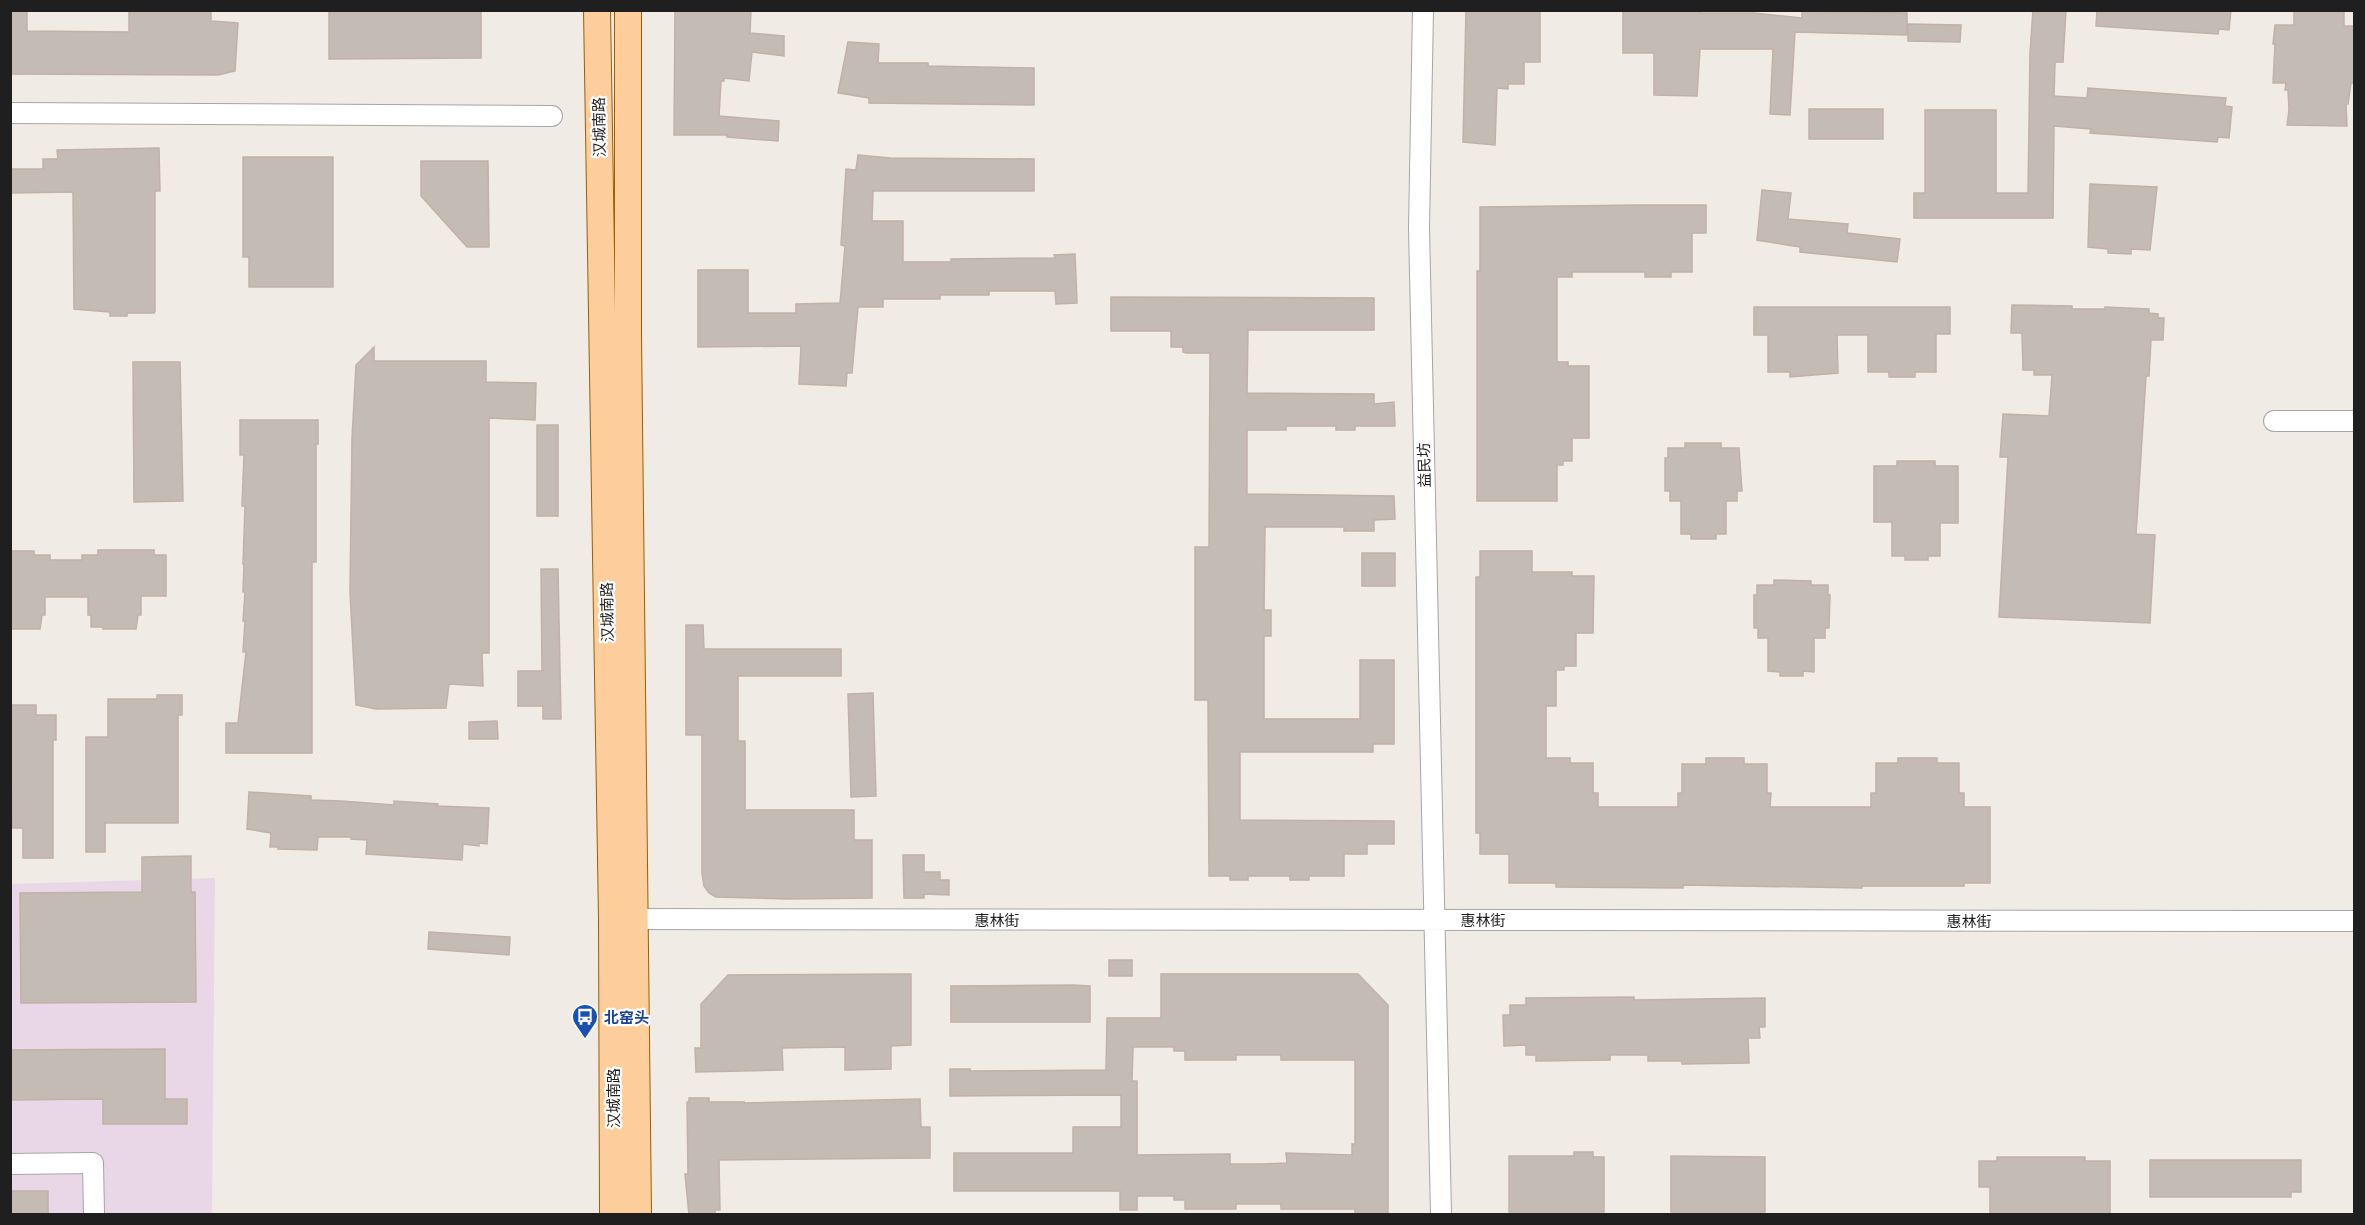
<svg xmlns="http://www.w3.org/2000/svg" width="2365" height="1225" font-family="Poppins,'Noto Sans SC',sans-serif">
<rect width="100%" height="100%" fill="#f0ebe4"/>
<path fill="#e9d6e6" d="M215,878l-3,336h-201l-1,-330z"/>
<path fill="#c4bbb4" stroke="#c2b1a6" stroke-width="1.5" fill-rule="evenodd" d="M10,10h17v21l102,1v-22h82v11l27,2 -3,48 -17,4 -208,-1z
M329,10h152v48l-152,1z
M675,10h76l-1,23 34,3v20l-32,-4 -3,29 -25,-3v3h-3l-2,35 60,5 -1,20 -51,-4v-2h-53z
M1466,10h74v52h-16v22h-16v5l-11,-1 -2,57 -32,-3z
M1623,10h77v3h53l49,5v-7l105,2v22l-112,-3 -5,83 -20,-1 3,-65h-73l-3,47 -43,-1v-42h-31z
M2033,10h33l-3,52h-8l-1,34 33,2 1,-10 138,10 -1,8 7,1 -3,31 -11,-1 -1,5 -99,-7 -28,-2 1,-4 -37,-3 -1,92h-139v-25h11v-83h71v83h32l2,-140z
M2097,10h134l-2,20 -10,-1 -1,5 -122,-8z
M2294,10h50v16h11v57h-4l-3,21h-2l1,22 -60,-1 2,-15 -1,-20h-3l1,-7h-13l2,-39h-2l2,-19h19z
M1908,24l53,1 -1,17 -52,-1z
M848,42l31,2 -1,19h50v3l106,2v37l-165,-2v-5l-31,-5z
M1809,109h74v30h-74z
M159,148l1,43h-5v120l-1,2h-27v3h-17v-4l-36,-3 -1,-117 -63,1v-24h33v-10h15l-1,-9z
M858,155l32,3 144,1v32h-161l-1,30h31v41h48v-3l104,-1 -1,-3 21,-1 2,49 -21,1 -1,-13h-66v4h-49v4h-57v8h-25l-6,66h-5l-1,13 -47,-2 2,-38 -103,1v-77h50v43h48v-9l44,-1 5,-57 -4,-1 5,-76 10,1z
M243,157h90v130h-84v-30h-6z
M421,161h67l1,86h-22l-46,-51z
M2090,184l67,3 -7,63 -19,-1v5l-23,-1v-4l-20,-2z
M1762,190l29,3 -3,26 60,5 -1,9 53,6 -3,23 -97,-10v-5l-43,-7z
M1641,205h65v28h-14v39h-21v5h-26v-5h-73v5h-15v85h11v4h21v72h-17v23h-9v4h-6v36h-80v-230h3v-64z
M1111,297l263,1v32h-126l-1,63 127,1v10l20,-2 1,24h-40v4h-19v-4h-50v4h-39v64l147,2 1,23 -21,1v11h-30v-4h-79l-1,83h7v26h-7v83h96v-59h34v84h-21v8h-133v68l154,1v23h-27v10h-23v22h-35v4h-19v-4h-42v4h-18v-4h-21l-1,-176h-13v-153h14l1,-194h-24l-3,-1v-5h-12v-16h-60z
M2012,305l60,1v3h33v-2l44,2v4l9,1v4h6l-1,22h-12l-2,36h-3l-10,158 19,1 -5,88 -151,-6 9,-160h-8l3,-43 46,2 3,-41h-18v-5h-11l-1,-37h-11z
M1754,307h196v27h-14v38h-21v5h-26v-5h-21v-37h-31l1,38 -48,4v-5h-22v-37h-14z
M374,347v14h112v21l50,1 -1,37 -46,-2v235h-7l1,33 -34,-2 -3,24 -70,1 -20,-4 -6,-113 2,-154 4,-73z
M133,362h47l3,139 -49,1z
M240,420h78v24h-2v118h-4v191h-86v-30h12l8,-71h-3l2,-31h-2l2,-29h-2l1,-28h-1l2,-58h-3l2,-51h-4z
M537,425h21v91h-21z
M1685,443h36v5h18l3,43h-5v10h-11v33h-10v5h-25v-5h-10v-33h-11v-10h-5v-33h3v-10h17z
M1897,461h38v5h23v57h-18v33h-12v4h-23v-4h-13v-34h-18v-56h23z
M98,550h56v5h12v41h-25v19h-3l-2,14h-33v-2h-12v-12h-3v-18h-43v18h-3l-2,14h-30v-78h24v4h16v5h32v-5h16z
M1480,551h52v21h40v4h22l-1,57h-17v33h-12v4h-8v36h-10v52h24v5h23v30h5v14h80v-14h4v-29h24v-6h38v6h23v29h4l-1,14h101v-14h5v-30h22v-5h39v5h22v30h5v14h26v76h-26v3h-102v2l-179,-3v3l-127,-1v-4h-47v-29h-29v-21h-4v-256h4z
M1362,553h33v33h-33z
M541,569h17l3,150h-18v-13h-25v-35h24z
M1774,580l37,1v4h17v10h2l-1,33h-4v10h-11v34l-11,-1v5h-23v-4l-12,-1v-33h-10v-10h-4v-33h3v-10h17z
M686,625h17l1,24h137v27h-103v65h7v69h109v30h18v58l-85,1 -71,-2 -7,-4 -5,-7 -2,-13v-138h-16z
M873,693l3,103 -25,1 -3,-103z
M157,695h25v20h-4v108h-73v29h-19v-115h22v-38h49z
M10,705h26v10h20v25h-3v118h-30v-30h-11z
M497,721l1,18h-29v-17z
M249,792l62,4v4l30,1 53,4v-4l44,3 -1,2 52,2 -2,36 -8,-1v3l-16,-2 -1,16 -96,-6 1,-14 -16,-1v-2h-33l-1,13 -39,-1v-2h-8l1,-14 -24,-4z
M903,855h21v17h16v8h9v15l-25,-1v4h-20z
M191,856v36h4l1,110 -175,1 -1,-110 122,-1v-35z
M429,932l81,5 -1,18 -81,-6z
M1109,960h23v16h-23z
M911,974v71l-20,1v23l-46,1v-23l-63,1 1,22 -87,2 -1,-24h6v-44l27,-29z
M1161,974h197l30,31v209h-33v-5h-74v-5h-45v5h-51v-9h-11v-4h-37v14h-17v-19h-166v-38h119v-26h48v-32l-171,1v-27h20v2l136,-1 1,-52h54zM1133,1047h41v4h11v9h51v-5h45v5h74v84h-3v11l-66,-2 1,10 -25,1h-32v-10l-93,1v-74h-5z
M1073,985l17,1v36h-139v-36z
M1634,997v3l131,-2v29h-6l1,11h-12l1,25 -67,1v-3h-34v-6h-38v5l-74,1v-6h-10v-10l-22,1 -1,-31h7v-10h16v-7z
M165,1049v50h22v25h-84v-25l-93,1v-50z
M689,1098h20v4h35v1l176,-4 1,28h9v31l-211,2 1,50h-5v5h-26l-4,-41h3l-1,-72h2z
M1574,1152h19v5h11v55h-95v-56h65z
M1671,1156l94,1v55h-94z
M1997,1157h88v4h25v54h-120v-28h-11v-26h18z
M2150,1160h151v32h-10v5h-141z
M10,1191h38v24h-38z"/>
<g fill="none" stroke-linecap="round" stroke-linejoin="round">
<defs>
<path id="minor" d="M1423,10l-4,218 22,986
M10,113l542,3
M2274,421h80
M621,919l1733,2
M10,1164l83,-1 1,51"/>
<path id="major" d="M597,10l15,909 1,295
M628,10v325l10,879"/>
</defs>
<use href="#minor" stroke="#a6a6a6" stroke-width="22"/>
<use href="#major" stroke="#995f00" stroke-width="28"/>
<use href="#minor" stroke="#fff" stroke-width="20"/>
<use href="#major" stroke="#fdce9c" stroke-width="26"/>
</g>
<defs>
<symbol id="bus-pin" viewBox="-11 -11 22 30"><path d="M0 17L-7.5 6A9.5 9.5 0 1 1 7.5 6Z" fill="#1a4fb4" stroke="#fff"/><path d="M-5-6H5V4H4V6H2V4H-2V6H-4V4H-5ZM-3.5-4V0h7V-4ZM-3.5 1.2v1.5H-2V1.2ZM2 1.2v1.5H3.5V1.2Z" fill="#fff"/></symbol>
</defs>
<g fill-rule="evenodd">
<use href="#bus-pin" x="570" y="1002" width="30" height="40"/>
</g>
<g text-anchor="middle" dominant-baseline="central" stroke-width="4.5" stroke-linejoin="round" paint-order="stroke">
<g font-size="15" fill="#1f1f1f" stroke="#fff">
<text transform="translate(599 127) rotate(-91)">汉城南路</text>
<text transform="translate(1424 465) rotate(-91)">益民坊</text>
<text transform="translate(607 612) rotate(-91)">汉城南路</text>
<text x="997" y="920">惠林街</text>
<text x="1483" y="920">惠林街</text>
<text x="1969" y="921">惠林街</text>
<text transform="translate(613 1098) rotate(-90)">汉城南路</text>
</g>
<g font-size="15" font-weight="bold" fill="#164399" stroke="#fff" text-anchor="start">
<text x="604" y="1017">北窑头</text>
</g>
</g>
<rect width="2365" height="1225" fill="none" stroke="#1f1f1f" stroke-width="24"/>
</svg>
